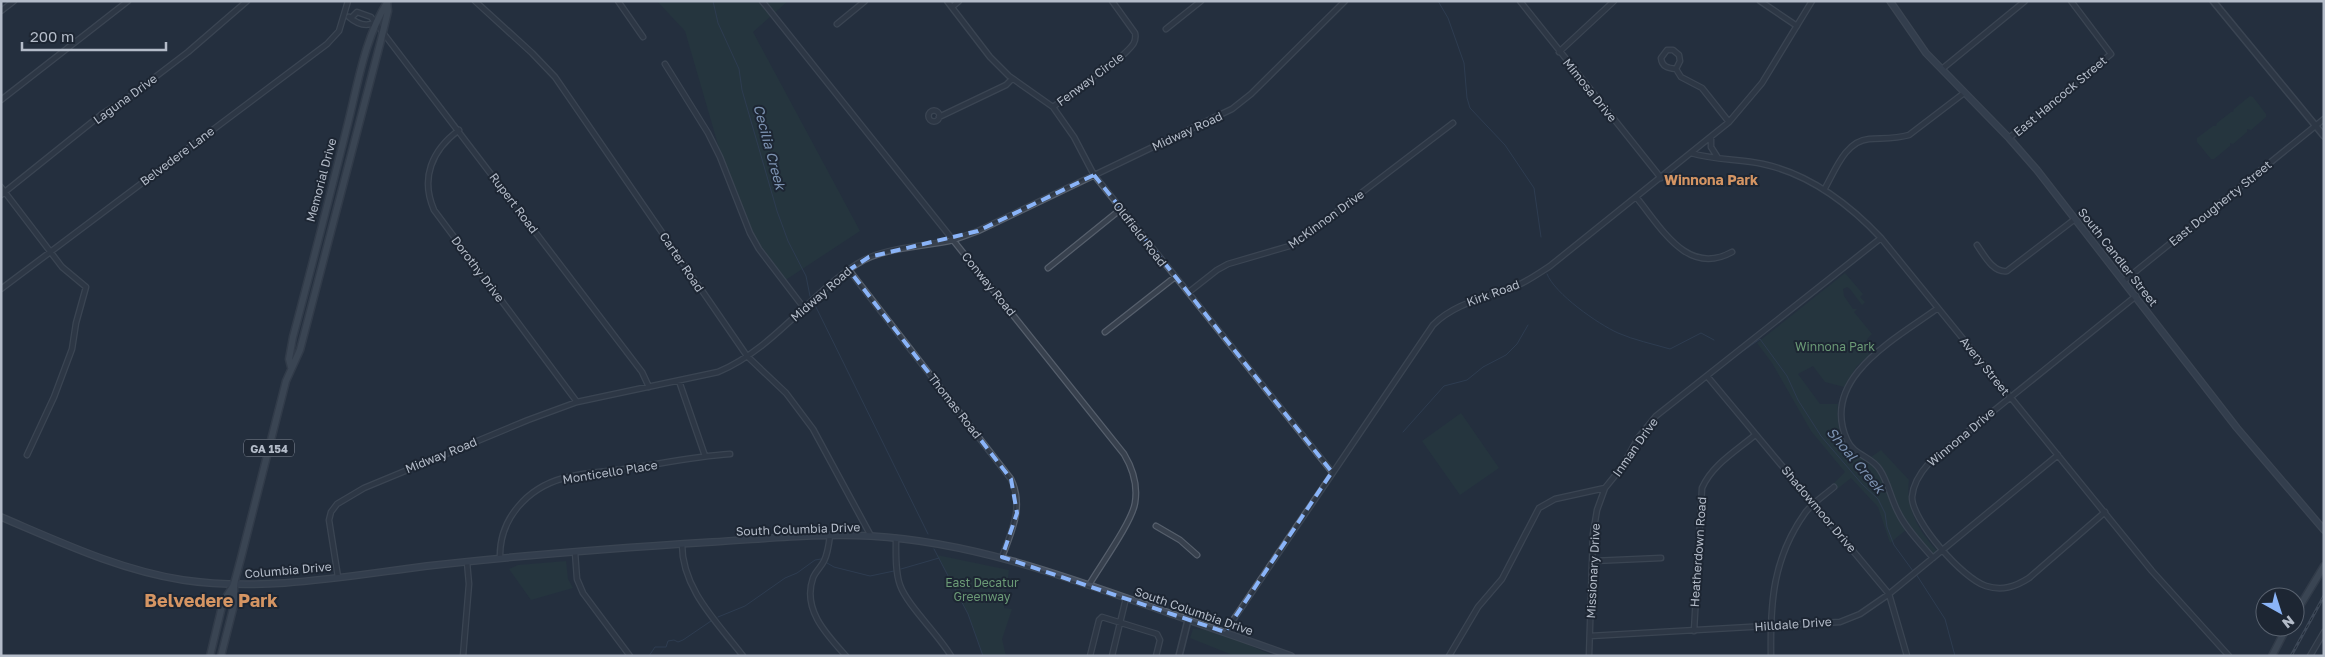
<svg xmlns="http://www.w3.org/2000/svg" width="2325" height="657" font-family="'Golos Text',sans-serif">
<rect width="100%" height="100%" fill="#242f3e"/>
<path fill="#263c3f" d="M657,1h131l-35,31 107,199 -76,50 -33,-45 -23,-57 -43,-148z
M2250,96l3,1 13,17v3l-15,13 -4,-1v3l-14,12 -3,-1v3l-16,13h-3l-14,-17v-4l16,-12h3l1,-3 14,-11h2l1,-3z
M1845,273l18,21 -3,3 5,5 -3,3 -12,-16 -3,-2 -4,2 1,7 9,13h4l-3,3 18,22c-8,7 -8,12 -2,21l-13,11 -13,21 -19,-5 -12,-16 -15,8 22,30h18c-2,23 3,35 17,53l6,-4 10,4 10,-7 28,30c-4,28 10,51 28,71l-7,6 -24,-27 -16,13 -12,-36 -27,-29 -15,12 -4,-5 13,-13 -34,-41 -39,-68 -15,-20z
M1461,413l38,55 -39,27 -38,-54z
M937,555l72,15 -5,38 8,1 -10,30 4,17h-23l-15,-42z
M566,561l2,18 5,9 -42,12 -22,-31 9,-4z
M1193,629c29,0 54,16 81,27h-39l-45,-18z"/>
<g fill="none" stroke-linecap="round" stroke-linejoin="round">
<path stroke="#394c67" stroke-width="1" d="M713,1l5,22 21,46 3,21 35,121 11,30 18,35 4,20
M1438,1l10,17 16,45 3,35 3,10 35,37 29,43 7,49
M1547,274c8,20 51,50 71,59 16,7 35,11 52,16l31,-16 13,7
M813,301l115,233
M1733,358l27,-19 27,37 11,24 23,36 41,48 16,15 7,14 2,14 7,18 19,26
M1403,432l41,-46 23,-6 16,-13 23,-12 11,-11 11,-19
M934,549l34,65 15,42
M827,563l7,4 36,9 24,-5
M901,569l38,-11
M1916,574l29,45 10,37
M718,617l27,-11 40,-28 12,-5 18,-13 6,-1
M649,656l6,-9h11l2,-6 6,-1 4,2 5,-2 28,-19"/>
<defs>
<path id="minor" d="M475,1l57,52 23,24 192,279 39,37 27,36 58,107
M618,1l25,36
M762,1l362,453c9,15 14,31 11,49 -3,19 -35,63 -46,82
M947,1l43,56 19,19 44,31 21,30 20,38 238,297
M1520,1l141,177
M1760,1l37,25
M952,7l7,-6
M1,11l13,-10
M349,17c7,6 16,10 25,6
M351,18l6,-6 14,5 271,355 7,15
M837,24l28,-23
M1166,29l35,-28
M1559,52l55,-51
M665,64l43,69 12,24 30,76 9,16 45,59
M1676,69c-8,-1 -14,-2 -15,-11l6,-8h6l6,5 1,6 -4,8 5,8 21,11 27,34
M1942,69l83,-68
M1,100l127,-99
M1053,107l71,-53c7,-7 13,-11 11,-21l-23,-32
M928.5 116a5.5 5.5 0 1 1 11 0a5.5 5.5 0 1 1-11 0Z
M939,117l67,-32 6,-6
M459,130c-27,20 -39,48 -25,80l143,192
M1711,137v10l7,11
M2009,138l102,-84 -40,-53
M1691,153c23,7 48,6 72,11 46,10 86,40 118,74l271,333 77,85
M1,187l61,80 24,20 -10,36 -4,26 -18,48 -27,58
M1824,190c11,-19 21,-49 45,-51 14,-1 26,0 40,-4l55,-42
M1,195l101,-81 27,-17 59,-45 59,-51
M1636,197c25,30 51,80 96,55
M1977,245c7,10 16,28 30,26l68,-52
M1048,268l73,-59
M849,270l162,209c13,27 1,52 -9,78
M2125,280l199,-161
M1,289l326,-245 12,-13 9,-30
M1189,292l28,-22 11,-6 65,-19 160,-122
M1105,332l70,-55
M1707,376l182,218 18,62
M679,381l26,75
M2105,512l-76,66c-14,9 -27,13 -43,8 -23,-7 -74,-65 -74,-89 1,-13 8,-24 17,-34l207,-167
M1156,526l24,14 17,15
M830,535c-1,9 -2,18 -6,26 -3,6 -9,11 -11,17 -11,31 13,56 33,78
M896,538c0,15 -1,33 4,47 7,20 38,49 51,71
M682,544c0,45 35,78 61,112
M575,552l2,27 6,14 47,63
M500,558c-1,-39 27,-70 64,-80 22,-7 45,-6 68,-10 32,-5 65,-12 98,-14
M1933,558c-12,-14 -27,-29 -35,-46 -7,-13 -10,-30 -18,-42 -8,-14 -26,-14 -33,-30 -28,-62 50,-102 91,-132
M1593,561l68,-3
M338,577l-9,-57 2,-8 6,-8 27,-16 164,-68 49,-18 141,-30c55,-23 90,-76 139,-108 25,-17 67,-17 96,-24 9,-3 17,-6 25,-9l254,-122 19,-15 94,-93
M1694,631l8,-143c10,-23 34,-37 53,-53
M1225,632l208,-307c23,-23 54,-27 83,-39 12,-5 23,-13 34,-20l179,-144 33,-39 50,-82
M1590,636l250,-14 20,-8 29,-20 169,-139
M463,656l6,-72 -2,-22
M1090,656l9,-36 3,-3 55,17 3,6 -4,16
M1112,656l14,-58
M1449,656l29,-49 24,-28 37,-71 16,-9 50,-11 17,-21 16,-29 18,-22 225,-178
M1589,656l4,-122 4,-24 8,-22
M1771,656c-1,-54 2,-98 34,-143 7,-10 20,-18 29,-26
M2310,656l14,-24"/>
<path id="tertiary" d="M2213,1l111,135
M1179,656l9,-36"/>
<path id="secondary" d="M1890,1l36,52 83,85 28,32 200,258 87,102
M1,517c59,25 118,53 182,63 81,12 164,-4 244,-14 95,-11 190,-18 285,-24 53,-3 106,-9 159,-6 103,6 199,42 295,76 42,15 84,29 125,44"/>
<path id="primary" d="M291,367l-2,-8 4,-22c19,-71 37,-142 55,-214 10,-40 17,-86 40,-122
M2295,614l29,-48
M210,656l13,-54 11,-17
M221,656l13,-51v-21l7,-26 45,-177 14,-31 81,-310 7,-29 -1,-9
M2272,656l15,-29"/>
</defs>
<use href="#minor" stroke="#565f6c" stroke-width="7"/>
<use href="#tertiary" stroke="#565f6c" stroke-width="8"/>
<use href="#secondary" stroke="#565f6c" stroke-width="8"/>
<use href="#primary" stroke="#414a57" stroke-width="9"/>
<use href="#minor" stroke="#38414e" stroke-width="4.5"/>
<use href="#tertiary" stroke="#38414e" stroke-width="5"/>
<use href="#secondary" stroke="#465061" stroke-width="5.5"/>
<use href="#primary" stroke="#56606e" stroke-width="6"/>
<defs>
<path id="rail" d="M2291,656l33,-60"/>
</defs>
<use href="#rail" stroke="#5a6575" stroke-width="3"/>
<use href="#rail" stroke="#1d2633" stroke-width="1" stroke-dasharray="4" stroke-linecap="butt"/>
</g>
<path d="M0 0H2325V657H0ZM1094,175l238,297 -107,160 -223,-75 15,-44 -6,-34 -162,-209 20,-13 109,-26z" fill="#242f3e" fill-opacity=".55" fill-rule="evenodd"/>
<path fill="none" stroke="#8ab4f8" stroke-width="4" stroke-dasharray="10 6" stroke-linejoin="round" d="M1094,175l238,297 -107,160 -223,-75 15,-44 -6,-34 -162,-209 20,-13 109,-26z"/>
<g text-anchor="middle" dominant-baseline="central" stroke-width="4" stroke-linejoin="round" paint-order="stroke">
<rect fill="#1d2633" stroke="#878f9c" stroke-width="1" x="244" y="439.5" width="50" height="17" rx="4"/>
<g font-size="11" font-weight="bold" fill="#b4bcc9">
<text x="269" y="448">GA 154</text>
</g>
<g font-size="12" fill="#b4bcc9" stroke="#1d2633">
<text transform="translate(1090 79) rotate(-37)">Fenway Circle</text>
<text transform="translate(1590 90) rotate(51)">Mimosa Drive</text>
<text transform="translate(2060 96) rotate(-40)">East Hancock Street</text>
<text transform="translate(125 99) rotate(-36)">Laguna Drive</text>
<text transform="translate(1187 131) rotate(-25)">Midway Road</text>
<text transform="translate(177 156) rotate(-37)">Belvedere Lane</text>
<text transform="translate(321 180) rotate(-75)">Memorial Drive</text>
<text transform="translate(514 203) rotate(53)">Rupert Road</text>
<text transform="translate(2220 203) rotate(-39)">East Dougherty Street</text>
<text transform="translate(1326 219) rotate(-36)">McKinnon Drive</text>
<text transform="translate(1140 234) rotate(52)">Oldfield Road</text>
<text transform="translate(2118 257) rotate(52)">South Candler Street</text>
<text transform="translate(682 262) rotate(56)">Carter Road</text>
<text transform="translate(478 269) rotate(53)">Dorothy Drive</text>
<text transform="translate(989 284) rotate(51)">Conway Road</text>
<text transform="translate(1493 293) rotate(-20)">Kirk Road</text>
<text transform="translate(821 294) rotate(-41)">Midway Road</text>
<text transform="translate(1985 366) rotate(51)">Avery Street</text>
<text transform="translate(955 406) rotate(52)">Thomas Road</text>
<text transform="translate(1961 437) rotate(-40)">Winnona Drive</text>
<text transform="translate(1635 447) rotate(-55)">Inman Drive</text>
<text transform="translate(441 455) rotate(-22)">Midway Road</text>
<text transform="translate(610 472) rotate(-9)">Monticello Place</text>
<text transform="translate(1819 509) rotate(50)">Shadowmoor Drive</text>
<text transform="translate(798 529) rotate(-2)">South Columbia Drive</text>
<text transform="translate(1698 552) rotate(-86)">Heatherdown Road</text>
<text transform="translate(288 570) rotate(-5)">Columbia Drive</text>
<text transform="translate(1593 571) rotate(-87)">Missionary Drive</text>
<text transform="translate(1194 611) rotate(19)">South Columbia Drive</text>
<text transform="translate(1793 624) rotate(-4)">Hilldale Drive</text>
</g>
<g font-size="12" fill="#6b9a76" stroke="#1d2633">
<text x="1835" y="346">Winnona Park</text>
<text x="982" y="582">East Decatur<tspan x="982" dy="14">Greenway</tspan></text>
</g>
<g font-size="14" font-style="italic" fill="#7c92b1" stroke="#1d2633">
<text transform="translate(770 147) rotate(75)">Cecilia Creek</text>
<text transform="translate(1856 460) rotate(50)">Shoal Creek</text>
</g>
<g font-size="14" font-weight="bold" fill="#d59563" stroke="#1d2633">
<text x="1711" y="179">Winnona Park</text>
</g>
<g font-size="18" font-weight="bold" fill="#d59563" stroke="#1d2633">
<text x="211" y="600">Belvedere Park</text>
</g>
</g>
<rect width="2325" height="657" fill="none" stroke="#b4bcc9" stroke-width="5"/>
<g transform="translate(2280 612) rotate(141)"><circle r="24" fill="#1d2633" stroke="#59626f"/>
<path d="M0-4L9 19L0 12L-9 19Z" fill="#8ab4f8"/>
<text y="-8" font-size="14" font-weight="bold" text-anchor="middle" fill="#b4bcc9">N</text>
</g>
<path d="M22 42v8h144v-8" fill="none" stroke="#b4bcc9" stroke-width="2.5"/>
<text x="30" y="42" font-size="15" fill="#b4bcc9" stroke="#1d2633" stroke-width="4" paint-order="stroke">200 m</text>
</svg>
